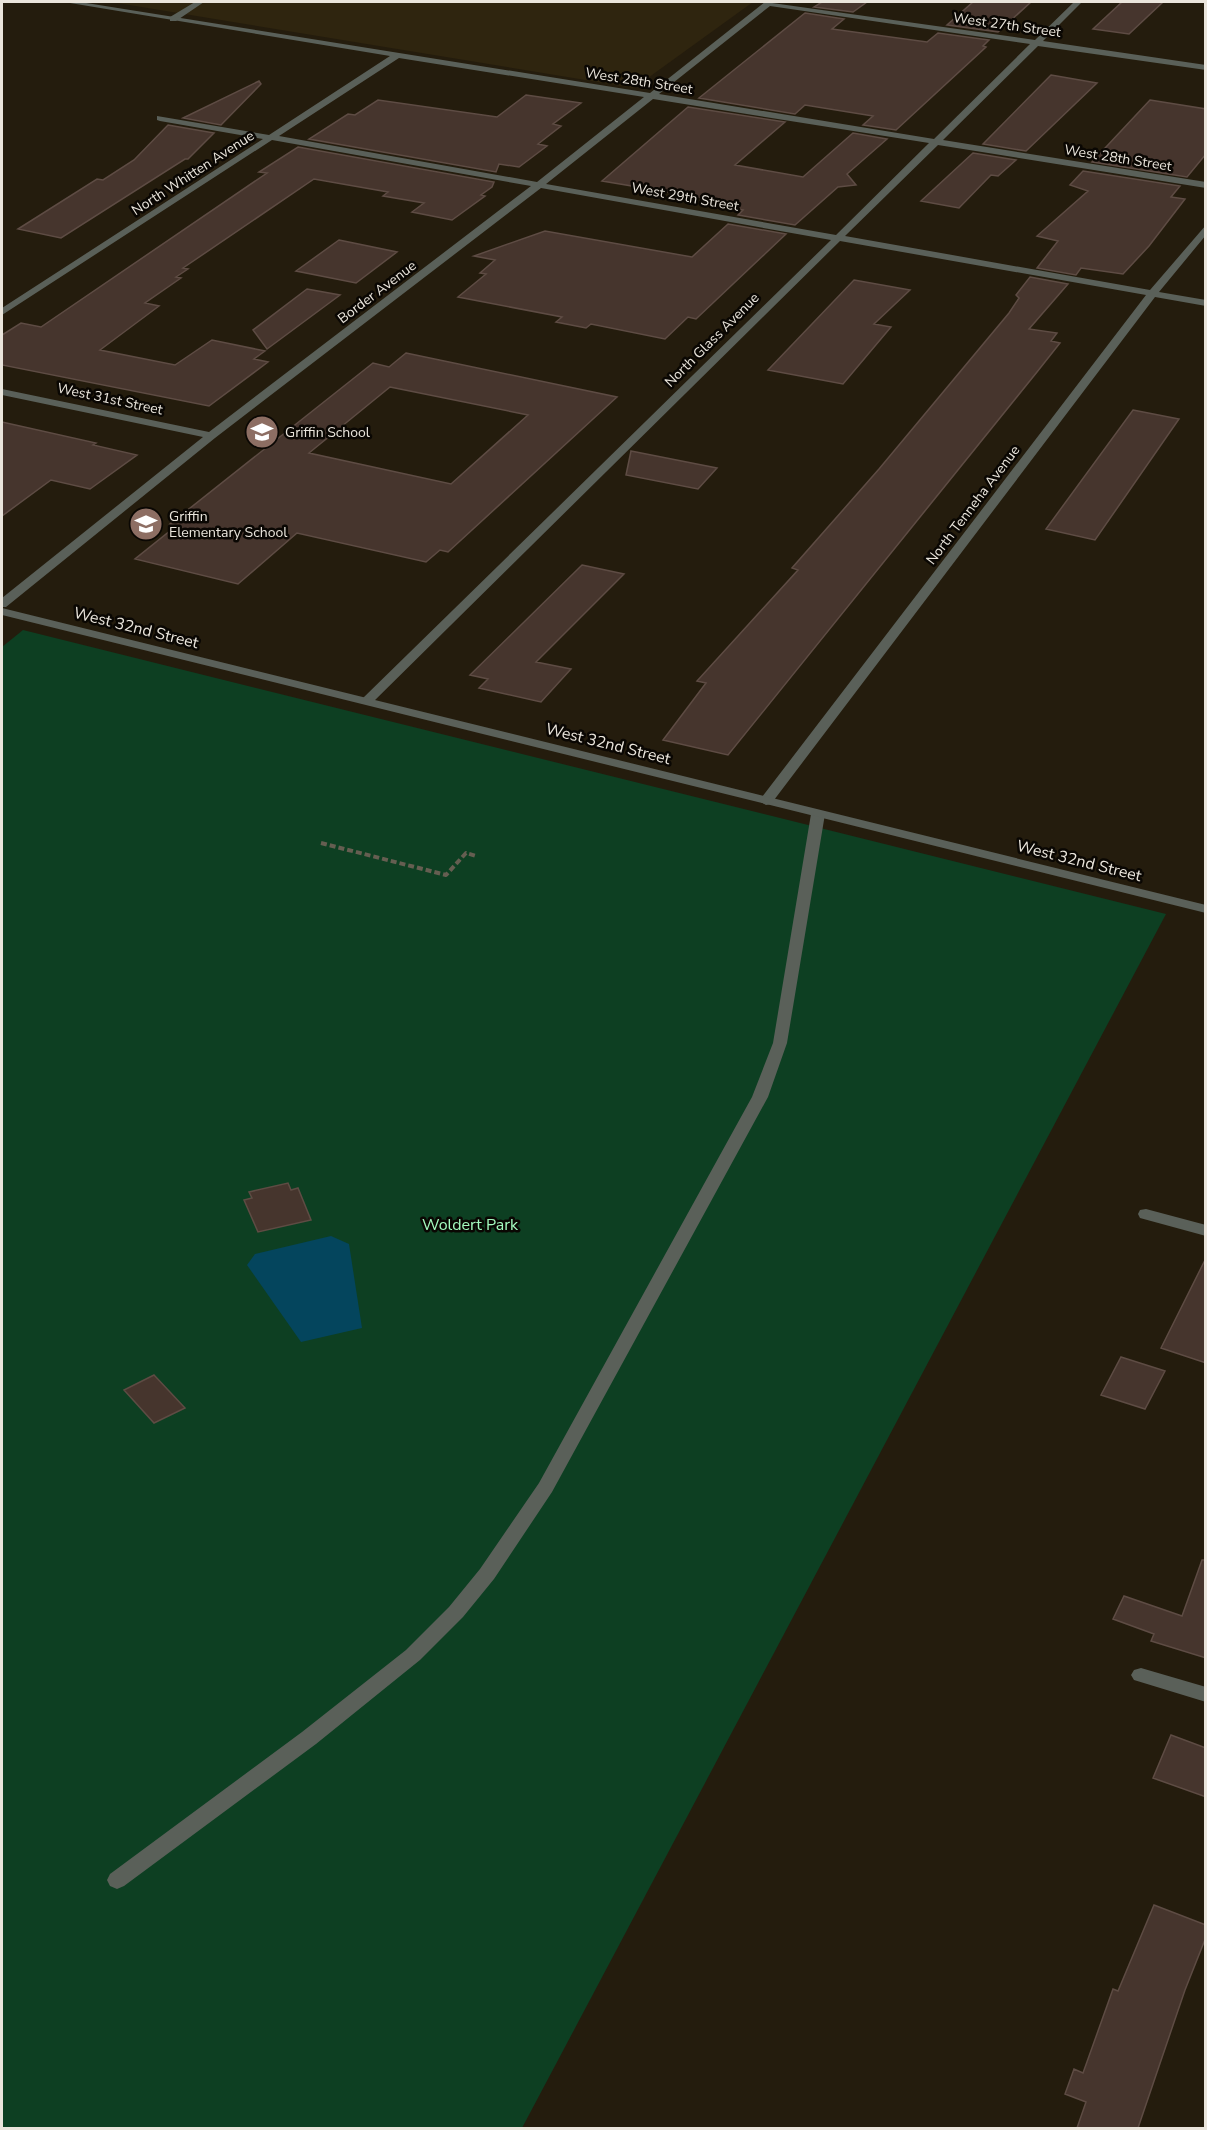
<svg xmlns="http://www.w3.org/2000/svg" width="1207" height="2130" font-family="'Nunito Sans',sans-serif">
<rect width="100%" height="100%" fill="#241c0d"/>
<path fill="#2f250f" d="M111,2h642l-119,86z"/>
<path fill="#0d3f22" d="M23,630l1143,284 -644,1214h-520v-1481z"/>
<path fill="#04455d" d="M331,1236l18,8 13,84 -61,14 -54,-77 8,-11z"/>
<path fill="#46352d" stroke="#5e4c44" stroke-width="1.5" fill-rule="evenodd" d="M822,2h45l-14,10 -39,-5z
M973,2h58l-33,30 -51,-7z
M1122,2h41l-34,32 -36,-5z
M805,13l39,6 -12,10 95,13 11,-9 51,7 -6,6 3,1 -90,83 -33,-5 10,-9 -68,-11 -10,9 -96,-16z
M1051,75l46,8 -71,68 -43,-7z
M259,81l2,3 -40,41 -38,-7z
M526,95l55,8 -28,21 8,2 -23,18 9,2 -28,21 -20,-3 -3,8 -187,-33 39,-25 7,1 23,-15 119,17z
M1150,100l56,9v45l-19,23 -95,-15z
M688,107l97,15 -50,43 68,12 50,-44 34,6 -40,35 9,11 -18,2 -43,38 -57,-10 5,-5 -27,-5 5,-4 -119,-20z
M168,125l46,8 -26,26h-3l-124,79 -43,-9 79,-50 6,1 31,-20z
M298,147l196,35 -2,5 -11,8 4,1 -33,24 -40,-8 12,-9 -41,-7 5,-4 -74,-13 -131,89 5,1 -12,8 5,1 -36,25 14,3 -59,44 75,15 37,-25 53,11 -11,8 14,3 -59,44 -207,-41v-30l19,-12 20,4 226,-154 -8,-1z
M973,153l43,7 -18,16 -7,-1 -32,33 -38,-7z
M1083,171l97,15 -9,11 14,2 -36,47 -26,28 -42,-6 -5,7 -39,-7 21,-27 -21,-5 51,-45 -18,-6z
M728,224l58,10 -90,85 -8,-2 -23,22 -74,-15 -5,4 -30,-6 6,-5 -104,-20 28,-23 -6,-1 15,-13 -21,-4 71,-25 147,26z
M339,240l58,12 -41,31 -60,-12z
M1030,277l38,7 -39,45 28,4 -6,8 9,2 -23,29 -309,383 -65,-15 43,-57 -9,-2 101,-111 -6,-2 87,-99 130,-156 10,-15 -3,-3z
M854,280l56,10 -36,34 17,3 -48,57 -75,-14z
M307,289l33,6 -73,54 -14,-19z
M406,353l211,44 -169,155 -8,-2 -14,12 -129,-29 -59,51 -103,-25 41,-33 -6,-2 203,-161 16,4zM390,387l138,28 -77,69 -142,-31z
M1133,410l46,9 -84,121 -49,-11z
M2,422l94,21 -3,2 44,10 -47,34 -39,-9 -49,36z
M631,451l86,17 -19,21 -72,-14z
M582,565l42,9 -88,88 35,7 -30,33 -62,-14 9,-9 -18,-4z
M288,1183l3,7 7,-2 13,32 -53,12 -14,-32 8,-2 -3,-6z
M1206,1258v105l-45,-15z
M1121,1357l44,14 -20,38 -44,-14z
M154,1375l31,33 -31,15 -30,-33z
M1202,1560h4v98l-55,-17 3,-7 -41,-15 11,-23 58,20z
M1171,1735l35,13v49l-53,-19z
M1154,1905l52,20v12l-21,53 -47,138h-61l9,-26 -21,-8 9,-25 9,4 30,-84 5,2z"/>
<g fill="none" stroke-linecap="round" stroke-linejoin="round">
<path stroke="#655e51" stroke-width="4" stroke-dasharray="6 3" stroke-linecap="butt" d="M321,843l125,32 20,-22 10,3"/>
<path fill="#5a6059" fill-rule="evenodd" d="M195,2h9l-28,19h-6v-4z
M818,810l7,4 -38,229 -19,54 -216,395 -58,87 -31,38 -43,43 -104,84 -192,142 -7,3 -7,-3 -3,-6 3,-6 192,-142 104,-82 43,-43 31,-38 59,-86 213,-386 21,-54 38,-229z"/>
<path fill="#5a6059" fill-rule="evenodd" d="M64,2h16l570,91 115,-91 270,38 39,-38h8l-39,39 163,24v5l-168,-24 -95,94 263,42v6l-268,-43 -93,91 305,54 56,-65v10l-47,57 47,8v6l-51,-9 -384,507 -5,1 -7,-4 387,-506 -306,-54 -469,463h-8v-6l468,-458 -290,-52 -326,250 -209,169h-4v-9l201,-161 -201,-42v-6l207,43 322,-246 -259,-46 -270,175v-7l261,-169 -103,-18 -3,-1v-4l112,19 121,-79zM770,6l260,38 -96,95 -275,-45zM399,58l245,39 -107,85 -258,-46zM653,99l276,44 -93,92 -290,-51z
M1146,1209l60,16v11l-66,-18 -2,-4 2,-4z
M1141,1668l65,19v15l-72,-22 -3,-5 3,-5z"/>
<path fill="#5a6059" fill-rule="evenodd" d="M2,608l1204,297v8l-1204,-298z"/>
</g>
<defs>
<symbol id="school-disc" viewBox="-11 -11 22 22"><circle r="9.5" fill="#8d6e63" stroke="#0a0703"/><path d="M0-5L7-2L0 1L-7-2ZM-4 1L0 2.5L4 1V4Q0 6-4 4Z" fill="#fff"/></symbol>
</defs>
<g fill-rule="evenodd">
<use href="#school-disc" x="243" y="413" width="38" height="38"/>
<use href="#school-disc" x="127" y="505" width="38" height="38"/>
</g>
<g text-anchor="middle" dominant-baseline="central" stroke-width="5" stroke-linejoin="round" paint-order="stroke">
<g font-size="14" fill="#eae5dc" stroke="#0a0703">
<text transform="translate(1007 25) rotate(8)">West 27th Street</text>
<text transform="translate(639 81) rotate(9)">West 28th Street</text>
<text transform="translate(1118 158) rotate(9)">West 28th Street</text>
<text transform="translate(193 173) rotate(-33)">North Whitten Avenue</text>
<text transform="translate(685 197) rotate(10)">West 29th Street</text>
<text transform="translate(377 292) rotate(-37)">Border Avenue</text>
<text transform="translate(712 340) rotate(-45)">North Glass Avenue</text>
<text transform="translate(110 399) rotate(12)">West 31st Street</text>
<text transform="translate(973 505) rotate(-53)">North Tenneha Avenue</text>
</g>
<g font-size="14" fill="#eae5dc" stroke="#0a0703" text-anchor="start">
<text x="285" y="432">Griffin School</text>
<text x="169" y="516">Griffin<tspan x="169" dy="16">Elementary School</tspan></text>
</g>
<g font-size="16" fill="#eae5dc" stroke="#0a0703">
<text transform="translate(136 628) rotate(14)">West 32nd Street</text>
<text transform="translate(608 744) rotate(14)">West 32nd Street</text>
<text transform="translate(1079 861) rotate(14)">West 32nd Street</text>
</g>
<g font-size="16" fill="#a4fbbf" stroke="#0a0703">
<text x="470" y="1225">Woldert Park</text>
</g>
</g>
<rect width="1207" height="2130" fill="none" stroke="#eae5dc" stroke-width="6"/>
</svg>
